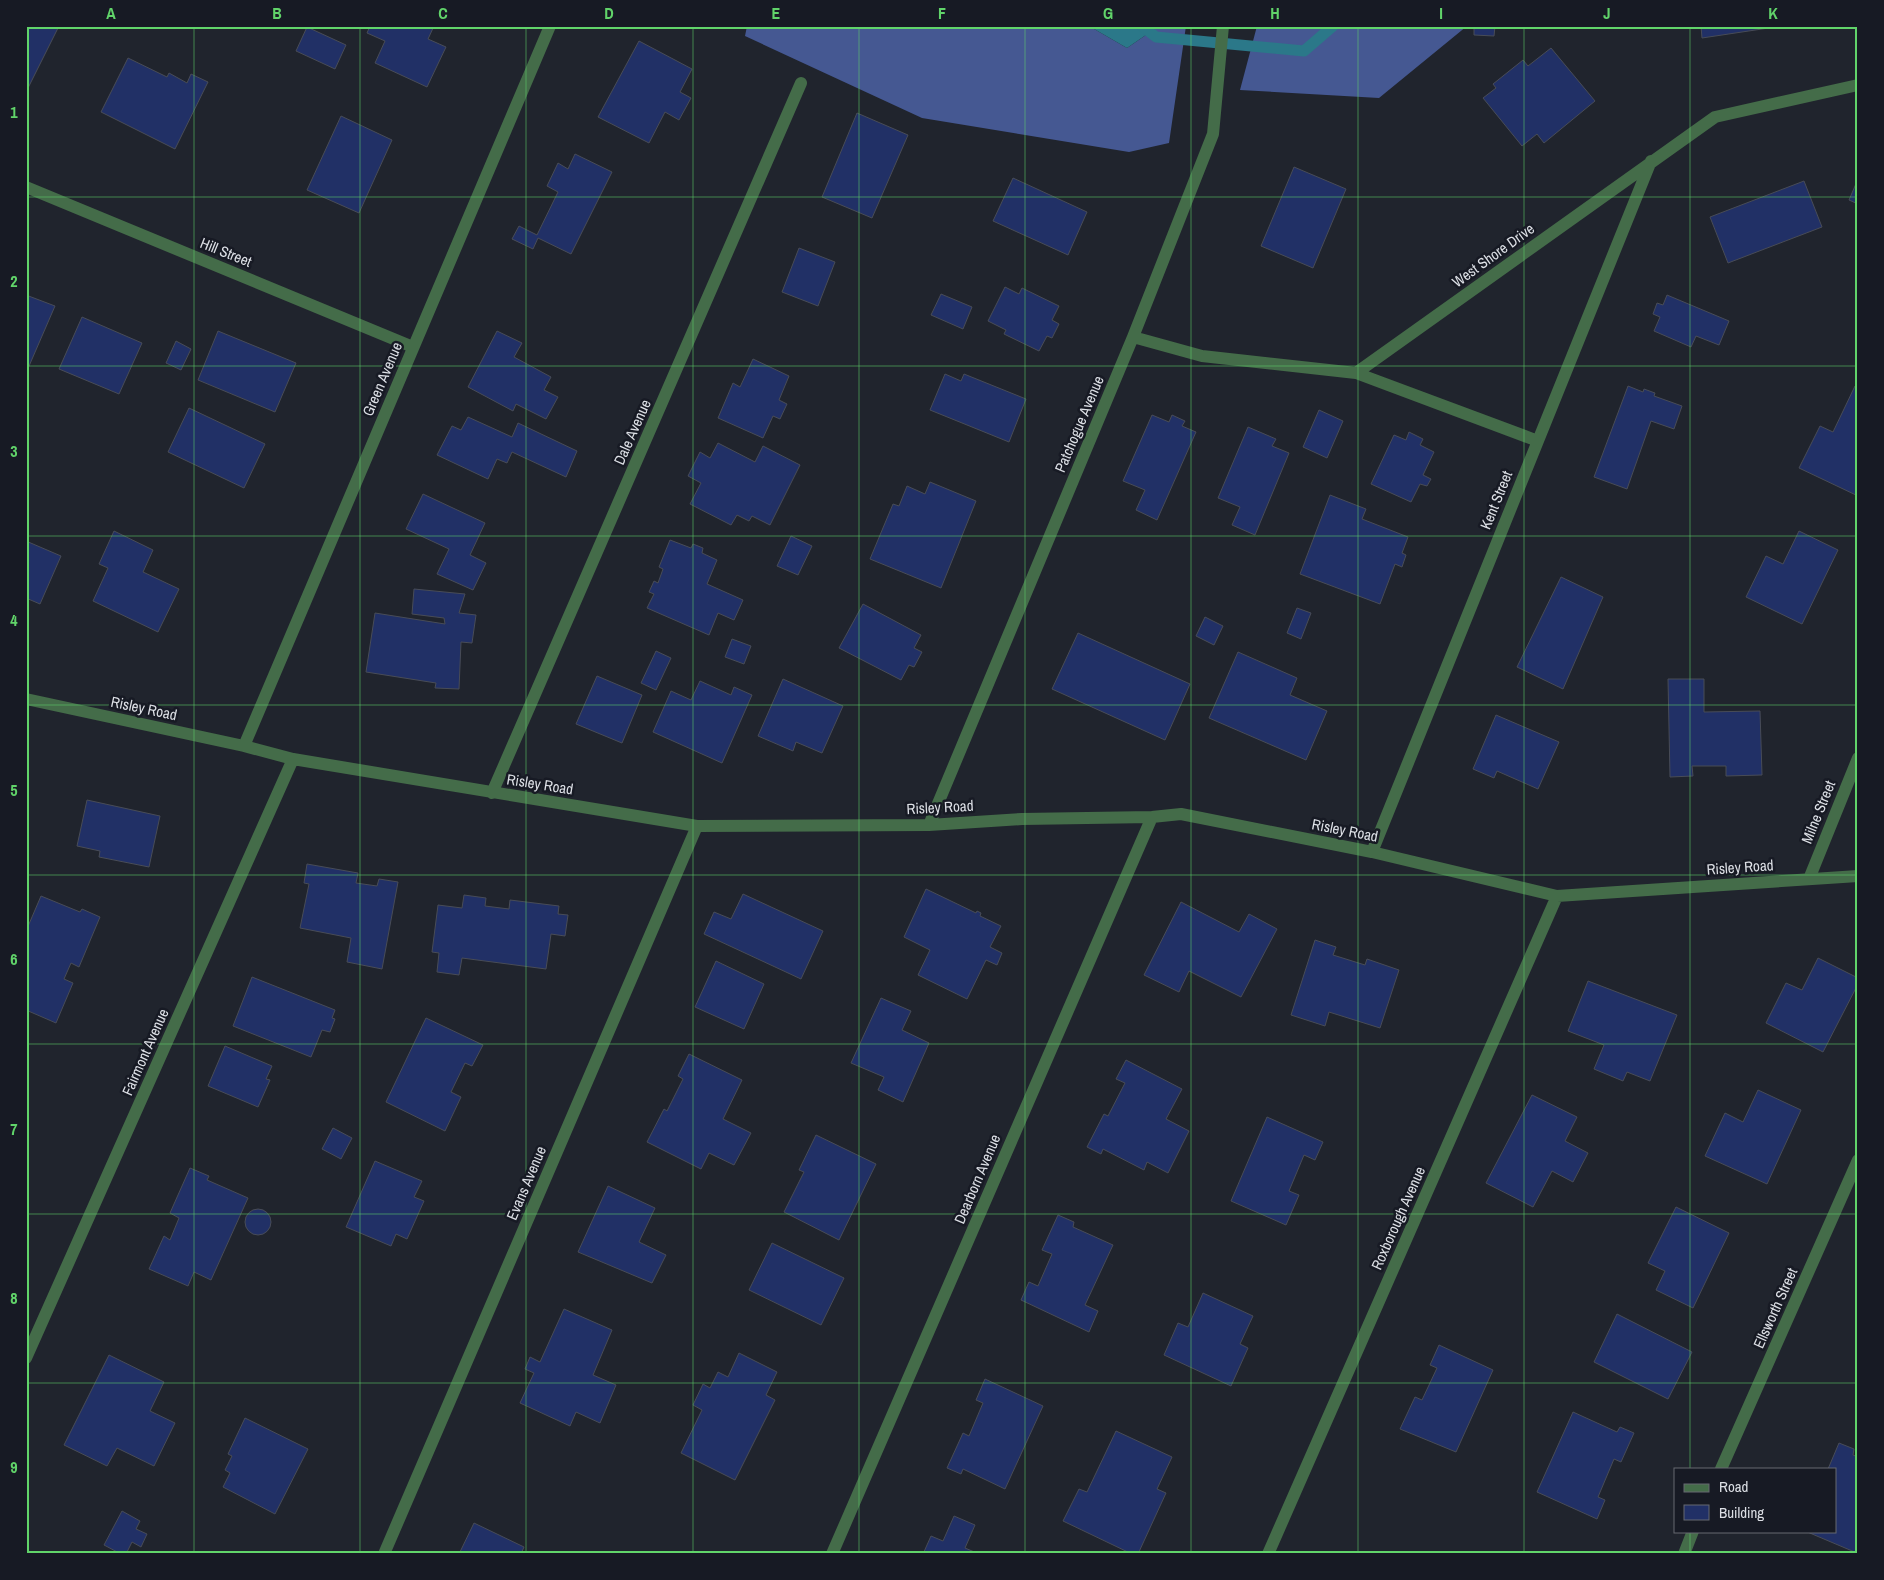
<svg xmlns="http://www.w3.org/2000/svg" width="1884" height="1580" font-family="'Archivo Narrow',sans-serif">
<rect width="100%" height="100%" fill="#20242d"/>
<path fill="#455892" d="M747,26h342l38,22 32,-22h27l-17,117 -40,9 -207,-34 -177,-82z
M1257,26h210l-88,72 -139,-8z"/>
<path fill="#2b7889" d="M1089,26h70l-32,22z"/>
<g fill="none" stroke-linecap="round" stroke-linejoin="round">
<path stroke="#2b7889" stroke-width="11" d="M1142,26l14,11 148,14 29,-25"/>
</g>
<path fill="#213066" stroke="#484c57" d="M26,26h33l-33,66z
M370,26h64l-6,13 18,8 -19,40 -52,-24 10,-22 -18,-8z
M1474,26h21l-1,10 -20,-1z
M1701,26h81l-80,12z
M307,27l39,18 -11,24 -39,-18z
M639,41l53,28 -12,23 11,6 -12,22 -14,-8 -16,31 -51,-26z
M1551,48l44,53 -51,42 -7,-9 -15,12 -39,-48 13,-10 -3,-4 30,-24 5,6z
M128,58l39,19 2,-4 18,10 4,-9 17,8 -33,67 -74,-37z
M857,113l51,22 -36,83 -50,-21z
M341,116l51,24 -33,73 -52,-23z
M575,154l37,18 -41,82 -33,-16 -5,11 -21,-10 7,-13 18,9 21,-43 -11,-6 11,-23 10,6z
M1294,167l52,22 -33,79 -52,-22z
M1013,178l74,34 -19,43 -75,-34z
M1858,179v25l-9,-4z
M1804,181l18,46 -94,36 -18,-46z
M799,248l36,14 -17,44 -36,-14z
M1005,287l14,7 3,-6 37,18 -7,14 7,4 -7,14 -5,-2 -8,15 -35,-17 2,-4 -18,-9z
M941,294l31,13 -9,22 -32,-14z
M26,295l29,11 -29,67z
M1667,295l62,26 -10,24 -23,-9 -5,11 -37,-16 6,-14 -7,-3 4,-11 6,2z
M82,317l60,26 -23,51 -60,-25z
M218,331l78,32 -21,49 -77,-32z
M497,331l25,12 -8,14 37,20 -7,13 14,7 -12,22 -30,-15 -3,7 -45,-24z
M176,341l15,8 -10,21 -15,-7z
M753,359l36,17 -10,24 8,4 -7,15 -7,-3 -10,22 -45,-20 15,-35 7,4z
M945,374l16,7 3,-7 62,25 -17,43 -79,-32z
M1628,386l15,6 1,-3 11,4 -1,3 28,10 -8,23 -23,-8 -24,68 -33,-12z
M1855,386l3,2v108l-59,-28 21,-42 13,6z
M189,408l76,36 -21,44 -76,-36z
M1319,410l24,11 -16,37 -24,-11z
M1152,415l17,7 3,-7 13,6 -3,5 14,6 -39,88 -21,-10 9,-20 -22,-9z
M468,417l44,20 6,-14 59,28 -11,26 -54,-25 -5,11 -10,-4 -9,20 -51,-24 15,-29 9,4z
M1248,427l28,12 -4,7 17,7 -34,82 -23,-10 8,-18 -22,-9z
M1409,432l14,7 -3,6 14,7 -11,23 8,4 -4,7 -7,-2 -9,18 -40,-18 23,-49 12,5z
M718,443l37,19 8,-16 37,19 -30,60 -18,-9 -3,5 -12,-6 -6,10 -41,-21 11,-21 -13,-7 12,-24 10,6z
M930,482l46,19 -35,87 -71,-29 23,-55 6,2 8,-20 18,8z
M423,494l62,29 -15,32 16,8 -13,27 -36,-16 12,-25 -43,-20z
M1330,495l36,14 -4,10 46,18 -6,16 4,2 -4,12 -7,-3 -15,40 -80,-30z
M114,531l39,19 -10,22 36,17 -21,43 -65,-31 15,-33 -9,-4z
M1799,531l39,19 -36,74 -56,-27 20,-41 17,8z
M791,536l21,10 -14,29 -21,-9z
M670,540l21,8 2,-4 10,4 -1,5 15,7 -10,24 36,16 -9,20 -16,-7 -9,22 -62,-27 7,-14 -5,-2 5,-11 4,2 5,-14 -4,-2z
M26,541l35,15 -21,48 -14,-6z
M1561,577l42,20 -40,92 -46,-22z
M414,589l51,5 -6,19 17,2 -4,28 -11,-1 -2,47 -24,-1 1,-5 -70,-11 9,-59 70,11 -1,-6 -32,-4z
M863,604l58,31 -7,13 8,4 -8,15 -5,-2 -8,15 -62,-32z
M1297,608l14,5 -10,26 -14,-6z
M1205,617l18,9 -9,19 -18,-9z
M1078,633l112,51 -25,56 -113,-51z
M732,639l19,7 -7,18 -19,-7z
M656,651l15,7 -15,32 -15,-7z
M1238,652l59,26 -7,17 37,16 -21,49 -97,-42z
M597,676l45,19 -20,48 -46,-19z
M783,679l60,27 -21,47 -26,-11 -3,9 -35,-15z
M1668,679h36v33l56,-1 2,64 -36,1v-10h-34l1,10 -23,1z
M700,681l31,14 3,-8 18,8 -30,68 -69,-31 18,-41 20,9z
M1496,715l63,27 -21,47 -41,-18 -3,7 -21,-9z
M87,800l73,16 -11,51 -50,-10 1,-6 -23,-5z
M307,864l51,9 -2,10 21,3 2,-7 19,3 -16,87 -35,-7 4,-24 -51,-10 9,-44 -5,-1z
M926,889l50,24 1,-2 4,2 -1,3 21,10 -11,21 12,6 -5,12 -11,-5 -19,39 -49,-24 12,-25 -26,-13z
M743,894l80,37 -22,48 -97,-45 10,-22 17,7z
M464,895l22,3 -1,8 24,3 1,-9 49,6 -1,8 10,1 -3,21 -14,-2 -5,35 -84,-11 -3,17 -22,-3 2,-19 -7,-1 6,-47 24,3z
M41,896l39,16 2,-3 18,8 -21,50 -8,-4 -7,16 9,4 -17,40 -30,-13v-79z
M1181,902l58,30 10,-18 28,15 -36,68 -52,-26 -10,21 -35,-17z
M1315,940l21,7 -3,8 32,10 2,-6 32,11 -19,58 -51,-16 -4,14 -34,-11z
M1818,958l40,20v6l-35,68 -57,-29 20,-40 16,7z
M716,961l48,23 -20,45 -49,-22z
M252,977l83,33 -3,8 3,1 -5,13 -8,-2 -11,27 -78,-31z
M1588,981l89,34 -27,66 -23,-9 -4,9 -29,-12 10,-24 -36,-14z
M881,998l30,13 -9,19 27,13 -26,59 -25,-12 6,-13 -33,-14z
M426,1018l57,27 -11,21 -7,-3 -14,29 10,5 -16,34 -59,-29z
M225,1046l47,20 -6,13 4,1 -12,27 -50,-21z
M689,1054l53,26 -19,39 28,14 -17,32 -25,-12 -8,16 -54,-27 17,-33 3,2 16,-32 -5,-3z
M1126,1060l56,29 -16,30 23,12 -21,42 -21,-11 -3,8 -41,-21 -2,5 -14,-7 17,-33 4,2 17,-33 -9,-4z
M1758,1090l43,20 -34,74 -62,-28 20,-43 18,9z
M1532,1095l45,22 -12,24 23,12 -15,29 -21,-11 -19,36 -47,-24z
M1267,1117l56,25 -8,18 -11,-5 -15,36 10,4 -13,30 -55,-24z
M333,1128l19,10 -11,21 -19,-10z
M816,1135l60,29 -37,76 -55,-28 20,-40 -5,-2z
M375,1161l47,20 -8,16 10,4 -17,38 -11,-5 -5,12 -45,-19z
M190,1168l19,8 -2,4 41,18 -37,82 -17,-8 -6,14 -39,-17 15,-33 6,4 9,-22 -9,-5z
M608,1186l47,22 -16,34 27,13 -14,28 -74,-31z
M1676,1207l53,26 -36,75 -37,-18 9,-19 -17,-8z
M245 1222a13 13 0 1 1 26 0a13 13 0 1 1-26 0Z
M1058,1215l16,7 -1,5 40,18 -28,60 13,6 -9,21 -68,-32 8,-18 9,4 14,-32 -10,-4z
M772,1243l72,35 -23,47 -72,-35z
M1203,1293l50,23 -13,28 8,4 -17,38 -67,-31 14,-32 10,4z
M564,1309l48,21 -19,45 23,10 -16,38 -24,-11 -6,14 -50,-23 14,-30 -9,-4 5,-12 10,5z
M1617,1314l75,38 -24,47 -74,-37z
M1439,1345l54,25 -37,82 -56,-23 15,-32 7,3 15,-32 -7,-3z
M739,1353l38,19 -11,23 9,5 -40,80 -54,-27 21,-43 -9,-5 10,-21 7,4 8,-16 10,5z
M109,1355l55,27 -14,29 25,12 -21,43 -37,-18 -10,18 -43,-21z
M985,1379l58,27 -38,83 -42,-20 -2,5 -14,-6 16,-35 6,3 14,-33 -7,-3z
M1573,1412l44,20 3,-5 14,6 -13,29 -7,-3 -16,38 7,3 -8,19 -60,-27z
M245,1418l63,31 -33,65 -52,-27 7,-14 -5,-3 7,-14 -4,-2z
M1116,1431l56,26 -15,32 9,4 -28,61h-6l-69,-33 16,-32 8,3z
M1839,1443l15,6 -1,6 5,2 -1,96 -52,-22h30v-62h-7z
M122,1511l18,10 -4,8 11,5 -6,13 -9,-5 -6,12h-5l-17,-9z
M954,1516l21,9 -10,23 14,6h-56l8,-18 12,5z
M474,1523l50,24 -3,7h-62z"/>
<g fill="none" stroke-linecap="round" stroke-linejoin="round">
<path stroke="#446c49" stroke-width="12" d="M26,187l387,160
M1133,337l69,19 154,17 359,-256 143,-32
M1356,373l182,68
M26,699l218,47 49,13 404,67 232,-1 93,-6 130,-2 29,-3 191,38 185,44 301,-20
M244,746l306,-720
M492,793l309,-710
M929,825l204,-488 80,-203 10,-108
M1372,852l279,-691
M1809,879l49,-121
M26,1358l267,-599
M1721,1469l137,-309
M384,1554l313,-728
M832,1554l320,-737
M1268,1554l289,-658
M1684,1554l9,-23"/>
</g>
<path fill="none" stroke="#61d46a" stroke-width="1" stroke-opacity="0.55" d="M194,26v1528M360,26v1528M526,26v1528M693,26v1528M859,26v1528M1025,26v1528M1191,26v1528M1358,26v1528M1524,26v1528M1690,26v1443M26,197h1832M26,366h1832M26,536h1832M26,705h1832M26,875h1832M26,1044h1832M26,1214h1832M26,1383h1832M1690,1531v23"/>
<g text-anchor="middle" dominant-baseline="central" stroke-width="5" stroke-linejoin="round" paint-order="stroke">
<g font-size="15" fill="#dcdfe5" stroke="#171a24">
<text transform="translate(226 252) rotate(22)">Hill Street</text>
<text transform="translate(1493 255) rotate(-36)">West Shore Drive</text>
<text transform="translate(382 379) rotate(-67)">Green Avenue</text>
<text transform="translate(1079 424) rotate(-67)">Patchogue Avenue</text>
<text transform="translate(632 432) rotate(-66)">Dale Avenue</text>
<text transform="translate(1496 500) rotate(-68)">Kent Street</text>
<text transform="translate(144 708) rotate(12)">Risley Road</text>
<text transform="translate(540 784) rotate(9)">Risley Road</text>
<text transform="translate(940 807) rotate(-3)">Risley Road</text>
<text transform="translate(1818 812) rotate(-68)">Milne Street</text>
<text transform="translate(1345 830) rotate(11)">Risley Road</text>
<text transform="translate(1740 867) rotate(-4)">Risley Road</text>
<text transform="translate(145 1052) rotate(-66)">Fairmont Avenue</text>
<text transform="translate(977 1179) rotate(-67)">Dearborn Avenue</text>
<text transform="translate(526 1183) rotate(-67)">Evans Avenue</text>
<text transform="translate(1398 1218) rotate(-66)">Roxborough Avenue</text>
<text transform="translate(1775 1308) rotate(-66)">Ellsworth Street</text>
</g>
</g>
<rect width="1884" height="1580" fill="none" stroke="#171a24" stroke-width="55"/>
<rect x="1674" y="1468" width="162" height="65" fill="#171a24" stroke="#666971"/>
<rect x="1684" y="1484" width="25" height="8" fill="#446c49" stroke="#666971"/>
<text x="1719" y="1492" font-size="15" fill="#dcdfe5">Road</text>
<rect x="1684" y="1505" width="25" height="15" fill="#213066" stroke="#666971"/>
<text x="1719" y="1518" font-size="15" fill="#dcdfe5">Building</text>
<rect x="28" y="28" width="1828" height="1524" fill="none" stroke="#61d46a" stroke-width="2"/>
<g font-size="16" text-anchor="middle" font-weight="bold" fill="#61d46a">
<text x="111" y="19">A</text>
<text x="277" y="19">B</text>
<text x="443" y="19">C</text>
<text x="609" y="19">D</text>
<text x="776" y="19">E</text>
<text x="942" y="19">F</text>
<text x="1108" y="19">G</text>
<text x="1275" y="19">H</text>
<text x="1441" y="19">I</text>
<text x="1607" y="19">J</text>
<text x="1773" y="19">K</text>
<text x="14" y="118">1</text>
<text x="14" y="287">2</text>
<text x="14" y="457">3</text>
<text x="14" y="626">4</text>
<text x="14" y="796">5</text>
<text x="14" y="965">6</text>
<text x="14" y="1135">7</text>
<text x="14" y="1304">8</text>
<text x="14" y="1473">9</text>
</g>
</svg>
